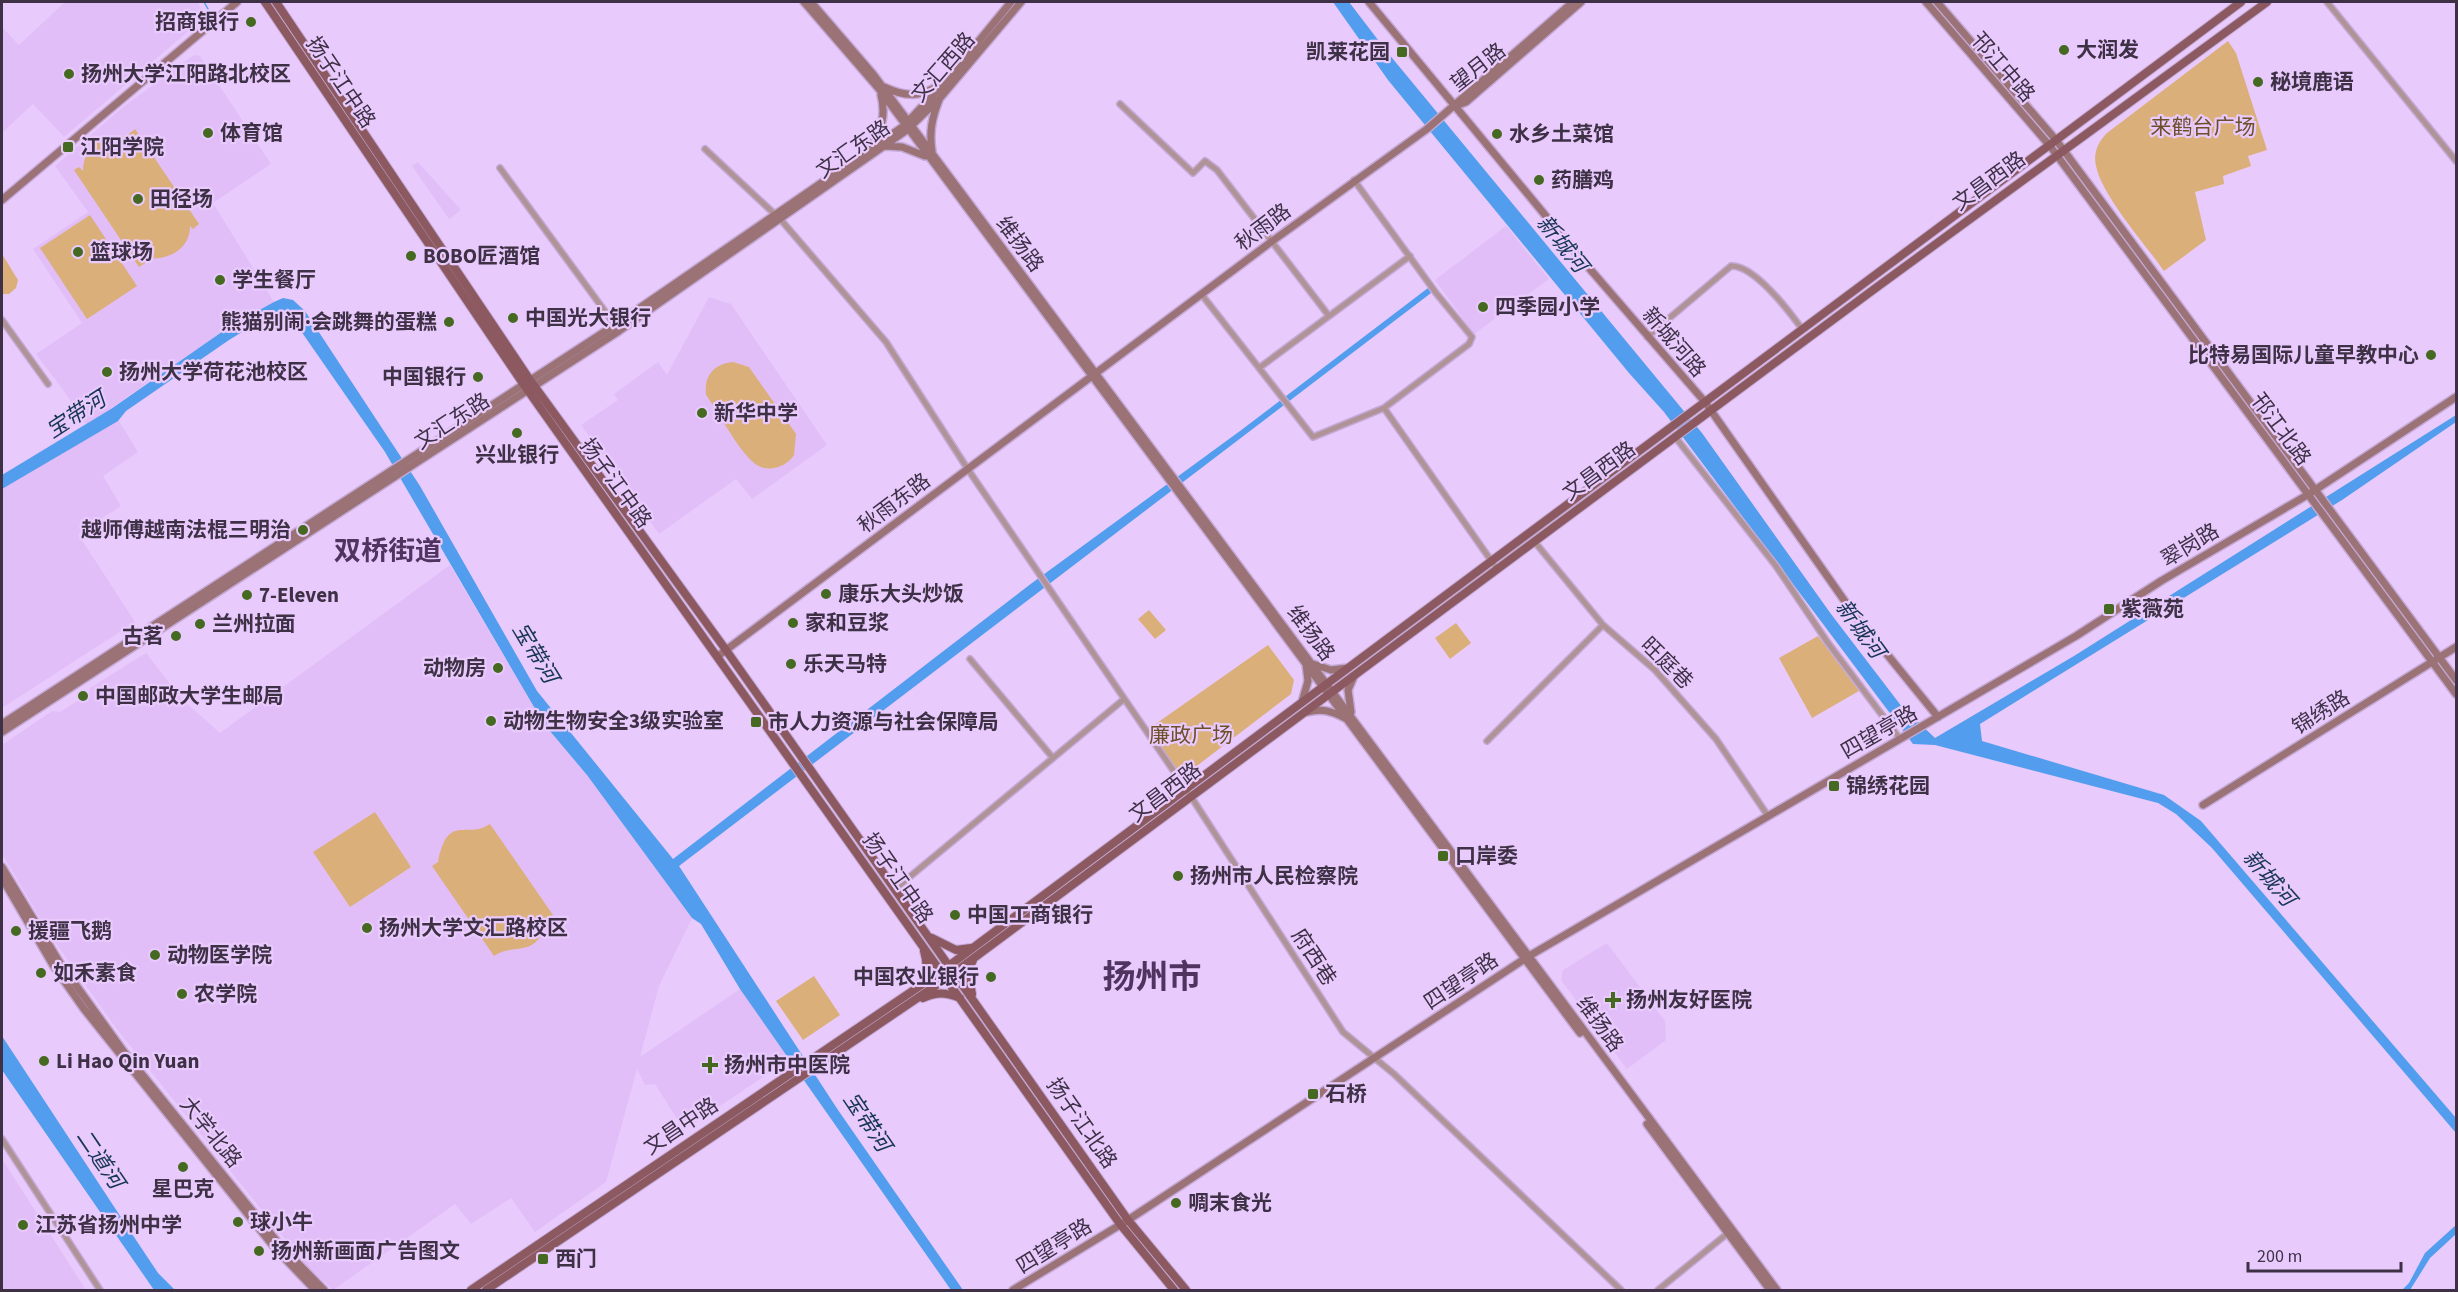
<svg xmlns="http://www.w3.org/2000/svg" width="2458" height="1292" font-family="'Source Sans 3','Noto Sans SC',sans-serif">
<rect width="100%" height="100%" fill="#e9cafd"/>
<path fill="#e1bef8" d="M65,2h133l7,15 -141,120 -31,-33 -31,29v-106l17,18z
M194,55l6,1 71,108 -58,39 61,99 -45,25 -118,81 27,44 -35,24 18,30 -43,28 57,88 -133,86v-219l91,-54 -29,-44 -28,-37 46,-31 -49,-74 55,-37 -33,-46 68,-59z
M418,162l43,48 -12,9 -37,-53z
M1506,226l43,53 -75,55 -39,-54z
M709,297l22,7 96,141 -75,54 -16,-20 -77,55 -78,-109 37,-25 -4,-6 44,-32 9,13z
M450,565l94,159 43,51 105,143 -33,68 -19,71 100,-68 50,70 -106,71 -29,-46 -10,1 -8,-16 -31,113 -71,50 -24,-34 -40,26 -16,-20 -122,86 -29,-27 -188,-235 -64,-90 -50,-84v-109l50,-34 8,1 30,-19v-5l56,-35 36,46 38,34z
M1607,943l58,78 1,19 -39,29 -66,-89 2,-10z
M2,1159l84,131h-84z"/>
<path fill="#daaf79" d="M2228,41l8,12 31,97 -19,6 3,10 -28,10 1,8 -29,8 11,48 -42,31c-18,-26 -62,-75 -68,-105 -3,-13 2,-24 11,-33z
M135,129l64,95 -6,5 -3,-3c0,25 -24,35 -46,32l3,4 -8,5 -65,-97 5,-3 4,4c1,-28 22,-39 47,-34l-1,-3z
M90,215l47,71 -50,33 -47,-71z
M2,254l16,26 -2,8 -7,6h-7z
M733,362l16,5 47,67 -2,21c-8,13 -29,19 -41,7 -16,-14 -34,-49 -47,-67 -2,-20 8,-31 27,-33z
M1149,610l17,20 -11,9 -17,-20z
M1456,623l15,20 -21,16 -15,-21z
M1818,636l41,55 -47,27 -33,-60z
M1268,645l26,35 -3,14 -110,84 -34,-48z
M375,812l36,55 -61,40 -37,-55z
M490,824l63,91 -8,4c-5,41 -32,23 -51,37l-62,-90 6,-4c10,-50 28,-22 52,-38z
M814,976l26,39 -37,25 -27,-39z"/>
<path fill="#529ded" d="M1333,2h16l39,51 314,380 129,181 81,106 3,-1 20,19 139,-82 382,-241v7l-114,78 -362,224 2,17 182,54 37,26 255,297v15l-244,-285 -36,-34 -18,-11 -223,-58 -22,-1 -249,-332 -35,-39 -241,-293z
M1428,288l3,5 -752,573 159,244 125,180h-12l-211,-301 -39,-65 -9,-6 -105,-143 -43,-51 -159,-272 -91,-131 -14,-6 -33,14 -18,11 -103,71 -8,10 -116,68v-14l109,-66 118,-82 45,-25 9,-4 10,2 12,11 115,175 117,205 136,168 359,-276 208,-152z
M2,1036l128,195 28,42 17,17h-21l-152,-220z
M2456,1225v9l-26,24 -20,32h-8l7,-7 16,-30z"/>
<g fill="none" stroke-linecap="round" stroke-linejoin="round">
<path stroke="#529ded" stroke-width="1.5" d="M204,2l4,7"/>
<defs>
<path id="street" d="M2327,2l129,159
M1120,104l73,69 12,-12 12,9 112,146
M705,149l76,71 105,122 81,126 223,327 153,237 51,42 227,216
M500,168l115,157
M1202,295l111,142 71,-29 85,-64 3,-7 -36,-44 -82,-113
M2,320l46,64
M1647,337l84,-71c23,-1 58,45 71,63
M1259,368l151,-112
M1384,408l113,161
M1676,438l100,128 52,77 72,96
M1534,541l69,84 52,45 61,69 52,77
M970,659l83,99
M1487,741l116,-116
M895,889l228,-189
M2,1139l98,151
M1658,1290l70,-57"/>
<path id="secondary" d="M804,2l75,87 701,944
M811,2l62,72 904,1216
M1369,2l214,259 122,141 146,208 87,107
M1926,2l124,144 406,548
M1937,2l119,138 400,540
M884,87c19,9 35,11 54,-1
M1458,105l8,-3 115,-100
M871,146c11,-18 15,-31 10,-51
M885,146l17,1 23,9
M932,151c-3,-19 0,-33 7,-51
M2,200l235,-198
M718,656l553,-414 156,-113 146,-127
M1313,664l18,6 17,-2
M1302,702l6,-21 -2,-17
M1307,712c15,-4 24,-1 38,6
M1351,712l-3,-22 6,-14
M2,724l613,-399 289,-199 41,-44 66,-80
M2,732l617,-401 288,-201 33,-32 81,-96
M2203,805l253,-158
M2,867l58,96 64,89 155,192 45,46
M2,878l51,87 31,44 190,238 41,43
M1647,1124l123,166
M1013,1290l115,-70 401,-264 547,-320 85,-55 148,-87 147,-97"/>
<path id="primary" d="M265,2l259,383 596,839 54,66
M276,2l254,378 196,270 402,570 58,70
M932,938l24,12 15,-2
M920,985c7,-13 8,-21 4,-34
M972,994l-4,-23 5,-11
M923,998c14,-6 22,-6 37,0
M471,1290l471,-319 1299,-969
M486,1290l461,-312 926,-688 394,-288"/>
</defs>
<use href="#street" stroke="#c3a8d5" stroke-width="8"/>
<use href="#secondary" stroke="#c3a8d5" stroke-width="10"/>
<use href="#primary" stroke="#c3a8d5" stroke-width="10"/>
<use href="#street" stroke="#b09396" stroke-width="5"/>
<use href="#secondary" stroke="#9b7276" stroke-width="7"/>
<use href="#primary" stroke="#8b595f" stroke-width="8"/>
</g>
<g fill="#456921" stroke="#e9cafd" stroke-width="2">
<circle cx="251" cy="22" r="6"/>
<circle cx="2064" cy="50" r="6"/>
<rect x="1396" y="46" width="12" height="12" rx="3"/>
<circle cx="69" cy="74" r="6"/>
<circle cx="2258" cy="82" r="6"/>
<circle cx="208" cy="133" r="6"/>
<circle cx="1497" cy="134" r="6"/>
<rect x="62" y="141" width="12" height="12" rx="3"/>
<circle cx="1539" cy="180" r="6"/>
<circle cx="138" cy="199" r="6"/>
<circle cx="78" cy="252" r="6"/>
<circle cx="411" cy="256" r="6"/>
<circle cx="220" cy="280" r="6"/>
<circle cx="1483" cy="307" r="6"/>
<circle cx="513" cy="318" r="6"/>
<circle cx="449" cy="322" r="6"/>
<circle cx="2431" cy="355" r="6"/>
<circle cx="107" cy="372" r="6"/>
<circle cx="478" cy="377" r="6"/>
<circle cx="702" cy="413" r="6"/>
<circle cx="517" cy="433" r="6"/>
<circle cx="303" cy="530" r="6"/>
<circle cx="826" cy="594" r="6"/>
<circle cx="247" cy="595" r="6"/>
<rect x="2103" y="603" width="12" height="12" rx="3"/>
<circle cx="793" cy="623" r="6"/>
<circle cx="200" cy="624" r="6"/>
<circle cx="176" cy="636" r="6"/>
<circle cx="791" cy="664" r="6"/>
<circle cx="498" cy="668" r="6"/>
<circle cx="83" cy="696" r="6"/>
<circle cx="491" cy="721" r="6"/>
<rect x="750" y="716" width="12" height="12" rx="3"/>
<rect x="1828" y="780" width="12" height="12" rx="3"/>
<rect x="1437" y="850" width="12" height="12" rx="3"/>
<circle cx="1178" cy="876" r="6"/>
<circle cx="955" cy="915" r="6"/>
<circle cx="367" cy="928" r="6"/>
<circle cx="16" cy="931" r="6"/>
<circle cx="155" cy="955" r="6"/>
<circle cx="41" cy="973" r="6"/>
<circle cx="991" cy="977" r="6"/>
<circle cx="182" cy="994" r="6"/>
<path d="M1610 991h6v6h6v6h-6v6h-6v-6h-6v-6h6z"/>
<circle cx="44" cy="1061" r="6"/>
<path d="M707 1056h6v6h6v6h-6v6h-6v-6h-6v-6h6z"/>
<rect x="1307" y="1088" width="12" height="12" rx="3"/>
<circle cx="183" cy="1167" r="6"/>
<circle cx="1176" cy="1203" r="6"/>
<circle cx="238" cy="1222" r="6"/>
<circle cx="23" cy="1225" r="6"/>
<circle cx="259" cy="1251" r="6"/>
<rect x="537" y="1253" width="12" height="12" rx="3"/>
</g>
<g text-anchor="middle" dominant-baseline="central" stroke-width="4.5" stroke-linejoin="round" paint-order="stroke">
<g font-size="21" font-weight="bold" fill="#3e3146" stroke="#e9cafd" text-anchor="start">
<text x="239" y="22" text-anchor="end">招商银行</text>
<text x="2076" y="50">大润发</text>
<text x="1390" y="52" text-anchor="end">凯莱花园</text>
<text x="81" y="74">扬州大学江阳路北校区</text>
<text x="2270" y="82">秘境鹿语</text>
<text x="220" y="133">体育馆</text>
<text x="1509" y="134">水乡土菜馆</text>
<text x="80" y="147">江阳学院</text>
<text x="1551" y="180">药膳鸡</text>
<text x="150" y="199">田径场</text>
<text x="90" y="252">篮球场</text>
<text x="423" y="256">BOBO匠酒馆</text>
<text x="232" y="280">学生餐厅</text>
<text x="1495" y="307">四季园小学</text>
<text x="525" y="318">中国光大银行</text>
<text x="437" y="322" text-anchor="end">熊猫别闹·会跳舞的蛋糕</text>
<text x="2419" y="355" text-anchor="end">比特易国际儿童早教中心</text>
<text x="119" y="372">扬州大学荷花池校区</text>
<text x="466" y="377" text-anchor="end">中国银行</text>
<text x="714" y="413">新华中学</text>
<text x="517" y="455" text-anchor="middle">兴业银行</text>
<text x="291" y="530" text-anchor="end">越师傅越南法棍三明治</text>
<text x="838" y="594">康乐大头炒饭</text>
<text x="259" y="595">7-Eleven</text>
<text x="2121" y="609">紫薇苑</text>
<text x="805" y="623">家和豆浆</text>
<text x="212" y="624">兰州拉面</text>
<text x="164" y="636" text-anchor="end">古茗</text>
<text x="803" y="664">乐天马特</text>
<text x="486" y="668" text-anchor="end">动物房</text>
<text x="95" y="696">中国邮政大学生邮局</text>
<text x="503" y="721">动物生物安全3级实验室</text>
<text x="768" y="722">市人力资源与社会保障局</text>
<text x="1846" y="786">锦绣花园</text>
<text x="1455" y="856">口岸委</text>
<text x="1190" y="876">扬州市人民检察院</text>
<text x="967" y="915">中国工商银行</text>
<text x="379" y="928">扬州大学文汇路校区</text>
<text x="28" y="931">援疆飞鹅</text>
<text x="167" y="955">动物医学院</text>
<text x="53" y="973">如禾素食</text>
<text x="979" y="977" text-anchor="end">中国农业银行</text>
<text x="194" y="994">农学院</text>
<text x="1626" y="1000">扬州友好医院</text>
<text x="56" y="1061">Li Hao Qin Yuan</text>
<text x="724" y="1065">扬州市中医院</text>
<text x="1325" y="1094">石桥</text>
<text x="183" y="1189" text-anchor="middle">星巴克</text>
<text x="1188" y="1203">啁末食光</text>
<text x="250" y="1222">球小牛</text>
<text x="35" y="1225">江苏省扬州中学</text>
<text x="271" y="1251">扬州新画面广告图文</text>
<text x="555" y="1259">西门</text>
</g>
<g font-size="21" fill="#3e3146" stroke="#e9cafd">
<text transform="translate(943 67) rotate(-49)">文汇西路</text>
<text transform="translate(1478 67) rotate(-38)">望月路</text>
<text transform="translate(2003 67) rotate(49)">邗江中路</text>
<text transform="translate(341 82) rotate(56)">扬子江中路</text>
<text transform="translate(853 149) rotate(-35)">文汇东路</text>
<text transform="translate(1989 181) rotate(-36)">文昌西路</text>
<text transform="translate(1263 227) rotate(-37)">秋雨路</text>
<text transform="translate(1020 244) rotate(53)">维扬路</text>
<text transform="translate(1674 342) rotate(49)">新城河路</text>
<text transform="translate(452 421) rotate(-33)">文汇东路</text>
<text transform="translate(2281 429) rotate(53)">邗江北路</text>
<text transform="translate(1599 471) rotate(-36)">文昌西路</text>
<text transform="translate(616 483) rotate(54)">扬子江中路</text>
<text transform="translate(894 503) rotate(-37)">秋雨东路</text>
<text transform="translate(2190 545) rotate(-31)">翠岗路</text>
<text transform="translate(1311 633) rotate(53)">维扬路</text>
<text transform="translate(1667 663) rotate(45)">旺庭巷</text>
<text transform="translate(2321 712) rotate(-32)">锦绣路</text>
<text transform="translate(1879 732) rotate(-30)">四望亭路</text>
<text transform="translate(1165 792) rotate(-37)">文昌西路</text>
<text transform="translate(898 878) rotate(55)">扬子江中路</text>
<text transform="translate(1314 957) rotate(57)">府西巷</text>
<text transform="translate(1461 981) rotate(-34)">四望亭路</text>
<text transform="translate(1600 1024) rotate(54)">维扬路</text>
<text transform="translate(1082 1123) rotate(55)">扬子江北路</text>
<text transform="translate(681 1126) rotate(-34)">文昌中路</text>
<text transform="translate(211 1132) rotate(51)">大学北路</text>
<text transform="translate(1054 1246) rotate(-32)">四望亭路</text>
</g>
<g font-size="21" fill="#6d4f28" stroke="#e9cafd">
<text x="2203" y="127">来鹤台广场</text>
<text x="1191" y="735">廉政广场</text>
</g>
<g font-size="22" font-style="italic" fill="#173555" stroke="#e9cafd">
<text transform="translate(1562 244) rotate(51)">新城河</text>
<text transform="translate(76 415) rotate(-33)">宝带河</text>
<text transform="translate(1860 629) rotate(54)">新城河</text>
<text transform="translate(535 653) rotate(59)">宝带河</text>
<text transform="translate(2269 878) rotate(49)">新城河</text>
<text transform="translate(867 1122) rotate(56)">宝带河</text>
<text transform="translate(100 1159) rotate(56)">二道河</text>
</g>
<g font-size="27" font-weight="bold" fill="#4e345e" stroke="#e9cafd">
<text x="388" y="551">双桥街道</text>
</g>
<g font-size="33" font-weight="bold" fill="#4e345e" stroke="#e9cafd">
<text x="1152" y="977">扬州市</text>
</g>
</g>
<rect width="2458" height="1292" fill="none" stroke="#3e3146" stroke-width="6"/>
<path d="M2248 1262v9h153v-9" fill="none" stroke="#3e3146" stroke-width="3"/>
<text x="2257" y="1262" font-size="18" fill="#3e3146" stroke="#e9cafd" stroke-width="4.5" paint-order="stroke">200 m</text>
</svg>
